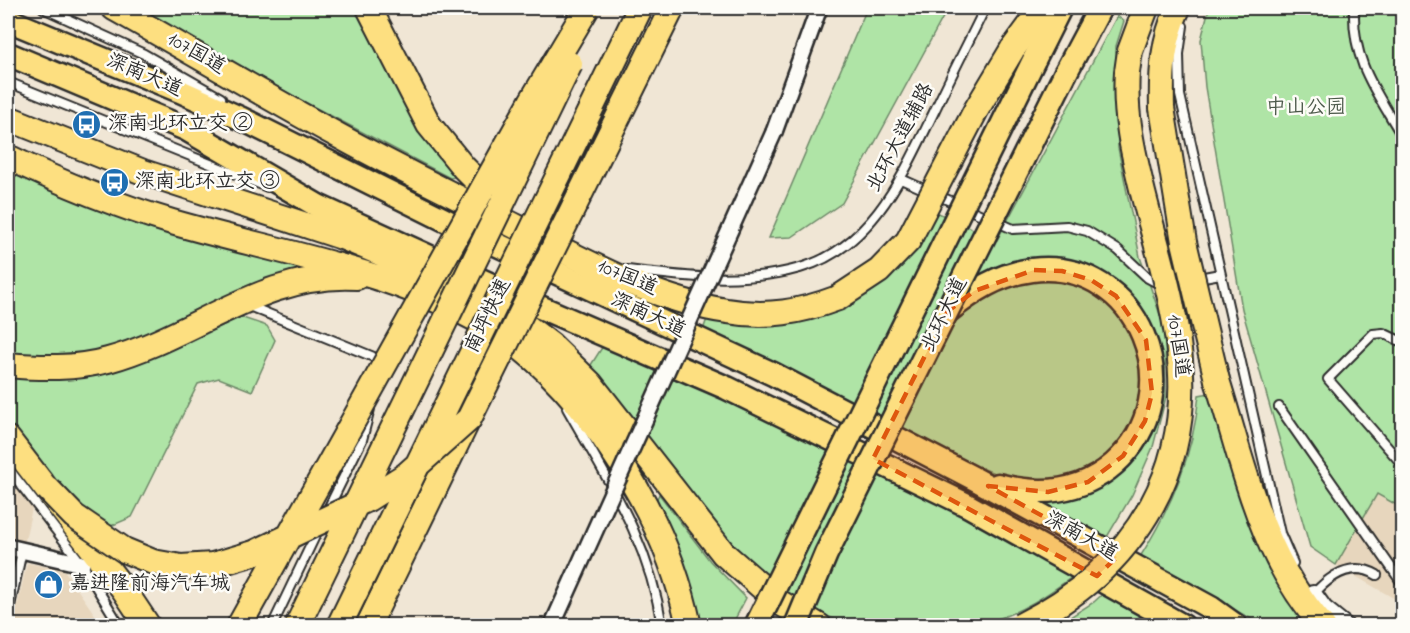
<svg xmlns="http://www.w3.org/2000/svg" width="1410" height="633" font-family="'Indie Flower','LXGW WenKai TC',sans-serif">
<rect width="100%" height="100%" fill="#f0e6d5"/>
<filter id="ink" filterUnits="userSpaceOnUse"><feTurbulence type="fractalNoise" baseFrequency=".0167" numOctaves="2"/><feDisplacementMap in="SourceGraphic" scale="12" xChannelSelector="R" yChannelSelector="G"/><feConvolveMatrix kernelMatrix="1 2 1 2 8 2 1 2 1" color-interpolation-filters="sRGB"/></filter>
<g filter="url(#ink)">
<path fill="#e7d6bd" d="M8,453l28,37 -28,128z
M1377,493l25,15v95l-66,-38z
M27,563l37,7 38,55h-89z"/>
<path fill="#afe4a6" stroke="#6d8868" stroke-width="1.5" d="M138,8h219l98,165v4l-5,1 -153,-80z
M867,8h81l-106,195 -50,34 -23,1z
M1209,8h193v500l-25,-14 -41,71 -26,-18 -68,-238 -37,-222 -4,-47z
M1117,16l7,5 -8,25 2,102 22,109 25,72 1,68 -13,50 -21,48 -28,47 -60,-35 -50,-34 -40,-16 -251,-127 5,-14 75,8 39,-8 37,-19 75,-86 63,29z
M8,166l319,104 -219,78 -25,6 -75,3z
M237,316l30,10 8,14 -23,51 -33,-13 -21,6 -66,133 -28,12 -29,-20 -67,-79v-57z
M603,346l124,53 352,173c-29,21 -60,43 -96,51 -22,5 -45,2 -68,2 -19,0 -41,4 -59,0 -97,-16 -207,-182 -267,-257z
M1215,392l73,207 17,24 -1,3 -42,-1 -122,-68c32,-51 53,-101 59,-162z
M659,494l51,67 36,37 -14,27h-35l-43,-119z
M1108,589l56,37h-108l38,-24z"/>
<g fill="none" stroke-linecap="round" stroke-linejoin="round">
<defs>
<path id="service" d="M43,8l101,46 77,44
M1354,8c-2,54 22,83 48,128
M1183,26l-4,28 1,41 100,438 13,30
M8,82l259,105
M901,179l112,50 54,-3 20,5 31,19 30,28 13,7 59,-11
M628,270c57,7 116,14 172,-2 73,-21 103,-93 133,-154 17,-36 35,-71 52,-106
M249,306l132,54
M1402,342l-19,-9 -10,1 -45,45 74,85
M1279,407l123,176
M567,408c41,73 82,132 95,218
M8,468l74,96 38,62
M327,511l35,-71 8,-31
M1312,596c17,-20 40,-36 65,-21
M8,615l14,-64
M272,626l46,-96"/>
<path id="minor" d="M774,132l45,-124
M8,547l74,17"/>
<path id="tertiary" d="M1313,595l10,14 21,17"/>
<path id="primary" d="M8,20l172,71 62,28 211,105 320,150 202,105 236,129 25,18
M8,54l178,75 132,77 215,98 194,84 240,117 216,121
M1034,60l26,-52
M1066,72l34,-64
M947,312c26,-21 52,-38 85,-42 107,-13 162,123 82,194 -33,29 -75,32 -116,21"/>
<path id="trunk" d="M114,8c75,42 149,87 225,128 58,32 118,61 178,91 66,33 136,73 210,84 40,7 74,1 111,-13
M369,8l60,117 35,43 34,34
M1012,50l31,-42
M1127,72l3,-21 16,-43
M1162,108c-1,-36 1,-68 16,-100
M8,118l135,54 199,65 133,56 26,14 50,38 39,38 134,171 55,48 40,24
M8,157c53,26 107,48 164,65 110,32 226,48 326,110 46,28 88,78 118,124 35,52 60,108 73,170
M8,365c33,3 67,4 100,-5 85,-23 156,-89 249,-83
M1217,380c27,86 44,177 106,246
M8,439l116,151 24,36
M368,626l100,-206"/>
</defs>
<use href="#service" stroke="#2b2b2b" stroke-width="12"/>
<use href="#minor" stroke="#2b2b2b" stroke-width="20"/>
<use href="#tertiary" stroke="#2b2b2b" stroke-width="22"/>
<use href="#primary" stroke="#2b2b2b" stroke-width="27"/>
<use href="#trunk" stroke="#2b2b2b" stroke-width="28"/>
<use href="#service" stroke="#fdfcf7" stroke-width="8"/>
<use href="#minor" stroke="#fdfcf7" stroke-width="15"/>
<use href="#tertiary" stroke="#fdfcf7" stroke-width="18"/>
<use href="#primary" stroke="#fddf80" stroke-width="22"/>
<use href="#trunk" stroke="#fddf80" stroke-width="24"/>
<defs>
<path id="minor-bridge" d="M552,626l222,-494"/>
<path id="primary-bridge" d="M756,626l278,-566
M796,626l30,-72 240,-482"/>
<path id="trunk-bridge" d="M1162,108l22,134 33,138
M838,298l41,-27 29,-30 68,-131 36,-60
M48,489l26,27 50,34 29,12 28,5 32,-2 41,-12 114,-54 38,-24 63,-56 203,-411
M239,626l292,-524 56,-94
M297,626l273,-562
M339,626l301,-618
M1020,626c56,-28 101,-65 132,-121 57,-105 18,-205 -9,-312 -10,-41 -19,-78 -16,-121"/>
</defs>
<use href="#minor-bridge" stroke="#2b2b2b" stroke-width="20" stroke-linecap="butt"/>
<use href="#primary-bridge" stroke="#2b2b2b" stroke-width="27" stroke-linecap="butt"/>
<use href="#trunk-bridge" stroke="#2b2b2b" stroke-width="28" stroke-linecap="butt"/>
<use href="#minor-bridge" stroke="#fdfcf7" stroke-width="15"/>
<use href="#primary-bridge" stroke="#fddf80" stroke-width="22"/>
<use href="#trunk-bridge" stroke="#fddf80" stroke-width="24"/>
</g>
</g>
<path fill="#df570e" fill-opacity="0.2" stroke="#df570e" stroke-width="4.5" stroke-dasharray="12 8" stroke-linejoin="round" d="M1034,270l28,1 29,9 25,16 30,44 6,53 -7,28 -22,35 -35,26 -40,10 -60,-6 129,71 -20,19 -224,-117 74,-147 27,-21z"/>
<defs>
<symbol id="bus-disc" viewBox="-11 -11 22 22"><circle r="9.5" fill="#1f6fb2" stroke="#fdfcf7"/><path d="M-5-6H5V4H4V6H2V4H-2V6H-4V4H-5ZM-3.5-4V0h7V-4ZM-3.5 1.2v1.5H-2V1.2ZM2 1.2v1.5H3.5V1.2Z" fill="#fff"/></symbol>
<symbol id="shop-disc" viewBox="-11 -11 22 22"><circle r="9.5" fill="#1f6fb2" stroke="#fdfcf7"/><path d="M-5-2.5h2.3a2.7 3.5 0 0 1 5.4 0H5L5.5 6h-11ZM-1.5-2.5h3a1.5 2.3 0 0 0-3 0Z" fill="#fff"/></symbol>
</defs>
<g fill-rule="evenodd">
<use href="#bus-disc" x="70" y="108" width="33" height="33"/>
<use href="#bus-disc" x="98" y="166" width="33" height="33"/>
<use href="#shop-disc" x="32" y="568" width="33" height="33"/>
</g>
<g text-anchor="middle" dominant-baseline="central" stroke-width="5" stroke-linejoin="round" paint-order="stroke">
<g font-size="20" fill="#2b2b2b" stroke="#fdfcf7">
<text transform="translate(196 54) rotate(30)">107国道</text>
<text transform="translate(144 76) rotate(23)">深南大道</text>
<text transform="translate(901 138) rotate(-62)">北环大道辅路</text>
<text transform="translate(627 278) rotate(23)">107国道</text>
<text transform="translate(945 315) rotate(-64)">北环大道</text>
<text transform="translate(489 316) rotate(-64)">南坪快速</text>
<text transform="translate(648 316) rotate(25)">深南大道</text>
<text transform="translate(1177 346) rotate(82)">107国道</text>
<text transform="translate(1081 537) rotate(29)">深南大道</text>
</g>
<g font-size="20" fill="#4c594a" stroke="#fdfcf7">
<text x="1306" y="108">中山公园</text>
</g>
<g font-size="20" fill="#2b2b2b" stroke="#fdfcf7" text-anchor="start">
<text x="108" y="124">深南北环立交 ②</text>
<text x="135" y="182">深南北环立交 ③</text>
<text x="70" y="584">嘉进隆前海汽车城</text>
</g>
</g>
<rect width="1410" height="633" fill="none" stroke="#fdfcf7" stroke-width="30"/>
<rect x="15" y="15" width="1380" height="603" fill="none" stroke="#2b2b2b" stroke-width="2" filter="url(#ink)"/>
</svg>
